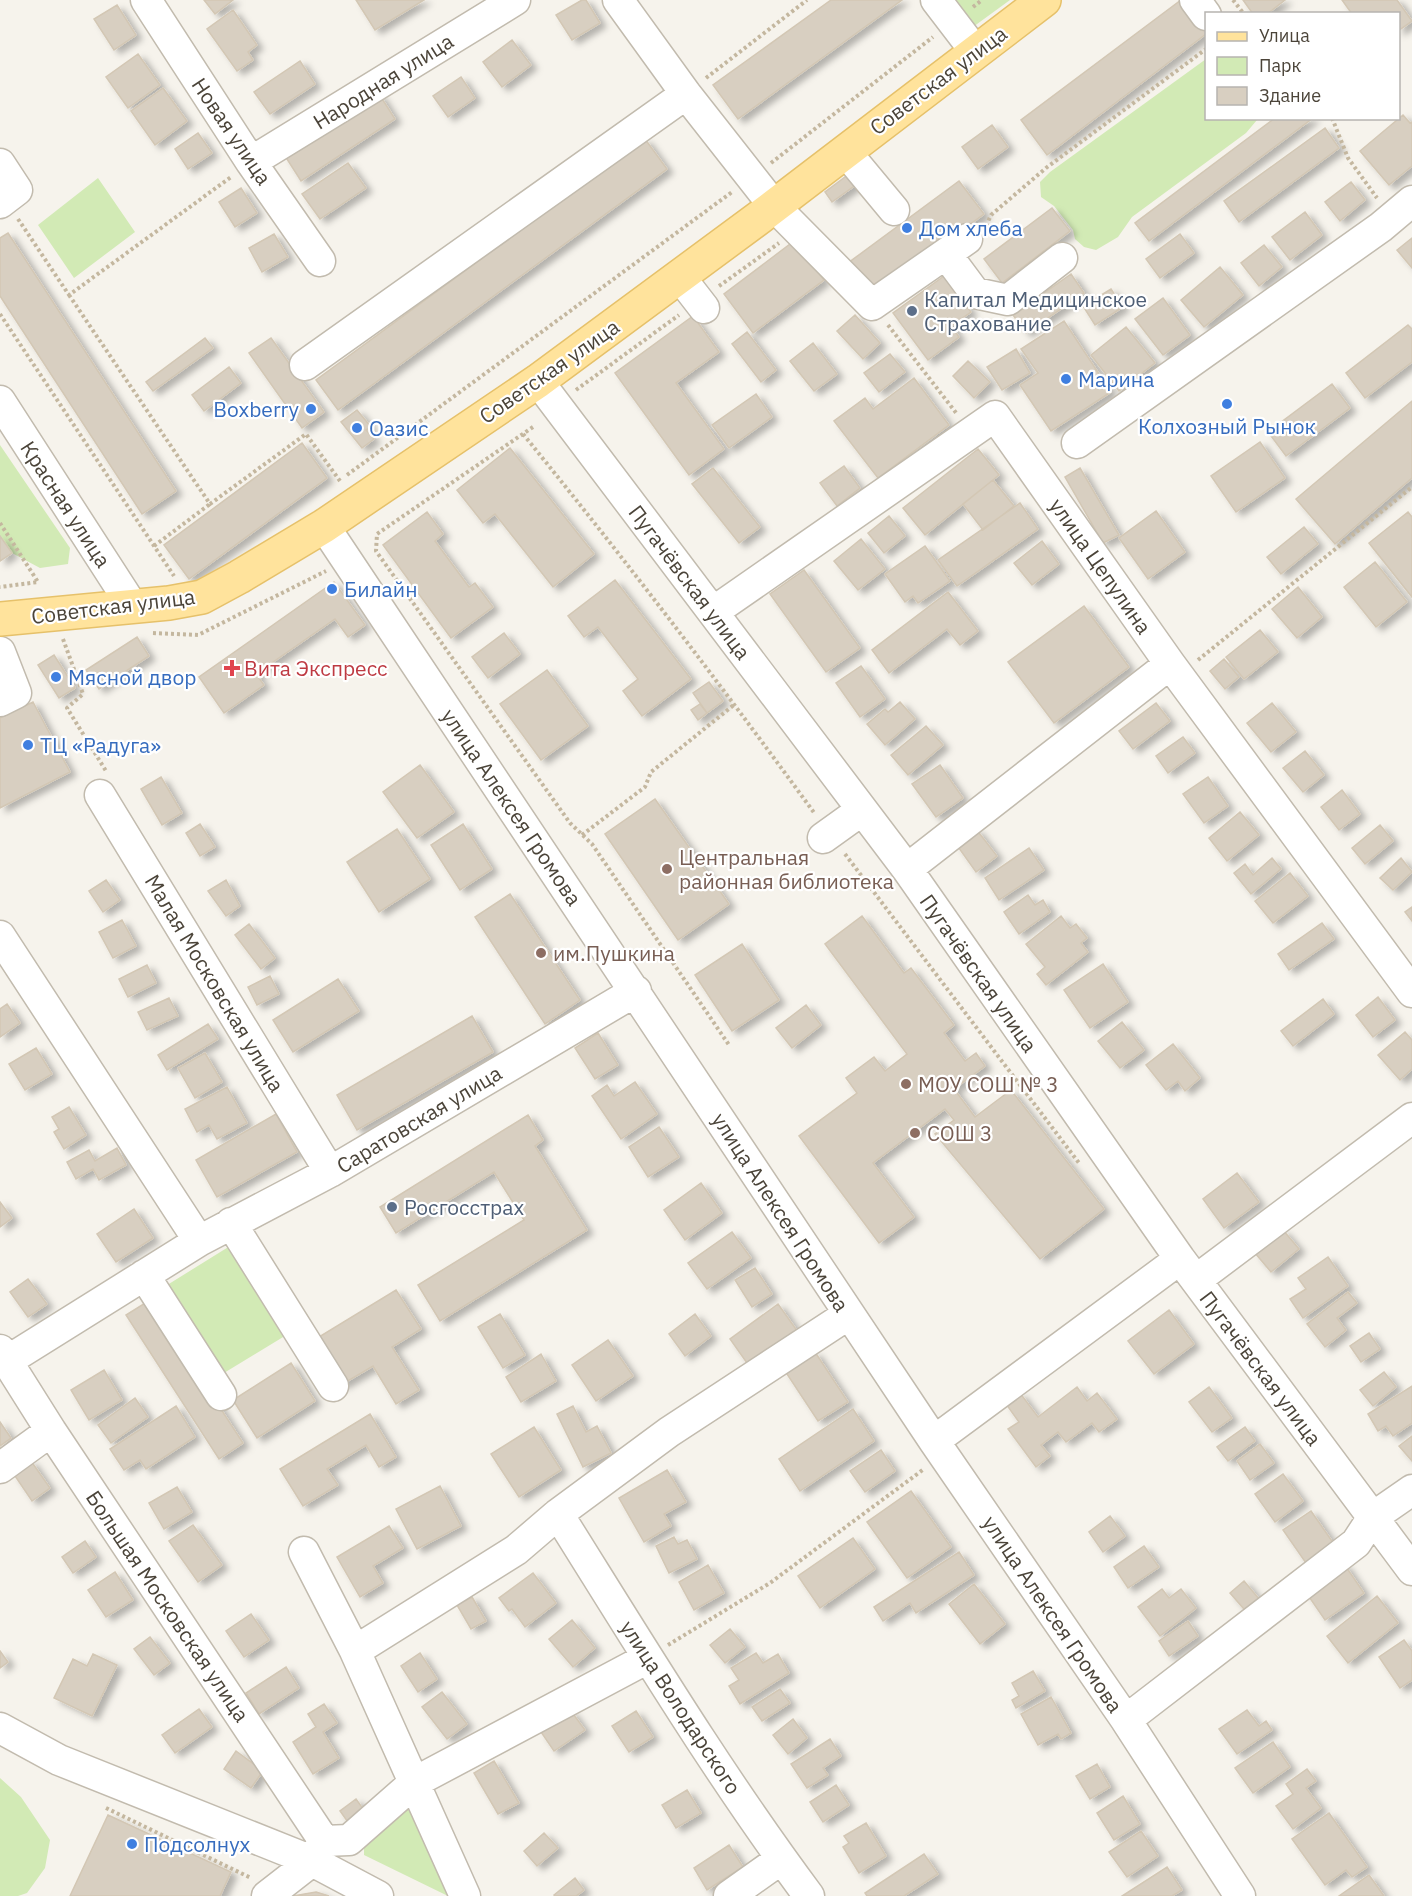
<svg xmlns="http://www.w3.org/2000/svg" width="1412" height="1896" font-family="'IBM Plex Sans',sans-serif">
<defs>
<filter id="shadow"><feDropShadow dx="6" dy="4" stdDeviation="3" flood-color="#0004"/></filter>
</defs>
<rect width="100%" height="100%" fill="#f6f3ec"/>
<path fill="#d2eab5" d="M951,0h59l-48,35z
M1206,59v59l52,1 -1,1 -11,13 -114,84 -14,20 -22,13 -12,-3 -9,-8 -2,-9 -19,-24 -13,-9 -1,-15 10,-10z
M98,178l37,54 -61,46 -36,-53z
M0,445l70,103 -2,16 -28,4 -28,-15 -12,-17z
M238,1241l55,90 -74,45 -55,-89z
M0,1778l21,19 29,43 -5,28 -18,25 -9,3h-18z
M416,1805l40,84 -8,7 -84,-41v-16l42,-33z"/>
<path fill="#d8cfc1" stroke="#d3c7b4" stroke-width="1.5" filter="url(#shadow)" d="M204,0h29l-18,14z
M356,0h68l-49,30z
M582,0h4l14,23 -28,17 -16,-25z
M831,0h71l-164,119 -25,-34z
M1181,0h2l23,31v3l-159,121 -26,-35z
M1243,0h42l-18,14h-14z
M1342,0h55l15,21 -14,10v-17h-46z
M117,5l19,30 -22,15 -20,-31z
M233,10l24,35 -9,7 5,8 -16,11 -30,-42z
M512,40l19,25 -29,22 -19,-25z
M138,54l22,31 -32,23 -22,-31z
M300,61l15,23 -45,30 -16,-22z
M461,77l14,21 -27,19 -15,-21z
M163,88l24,33 -32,24 -24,-34z
M379,94l16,25 -94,62 -16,-25z
M1403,115l7,8 2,-1v44l-23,19 -29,-34z
M1275,118h38l-164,123 -14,-18z
M992,125l16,22 -30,22 -16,-22z
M1325,128l14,20 -100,74 -15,-21z
M198,133l14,20 -24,16 -13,-20z
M645,139l22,30 -329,241 -22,-30z
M348,163l18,25 -46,31 -18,-25z
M849,174l8,10 -25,18 -7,-10z
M959,181l25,33 -112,82 -24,-33z
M1351,182l14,18 -25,21 -15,-19z
M241,188l16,25 -22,14 -16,-25z
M1052,208l18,23 -68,52 -18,-24z
M1305,212l17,23 -32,25 -18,-23z
M8,233l168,258 -34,23 -142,-218v-58z
M274,234l14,23 -26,15 -13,-24z
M1180,234l14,19 -34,25 -14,-19z
M1412,238v30l-15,-18z
M794,241l30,39 -71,53 -29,-39z
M1264,245l18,22 -23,19 -18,-23z
M1220,267l23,28 -39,32 -23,-27z
M1071,274l13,19 -58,40 -13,-18z
M944,276l27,36 -20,14 8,11 -31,23 -35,-47z
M1111,289l12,18 -28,18 -12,-19z
M1163,298l27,37 -27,20 -28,-36z
M855,315l25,28 -17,16 -26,-28z
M693,316l26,36 -43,31 48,66 -35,26 -74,-102z
M1064,321l47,71 -60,39 -31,-46 18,-12 -17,-24z
M1408,325l4,4v33l-47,36 -19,-25z
M1126,327l29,36 -36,28 -28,-36z
M747,332l29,38 -15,12 -29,-38z
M205,338l8,10 -60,43 -7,-9z
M271,338l53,74 -22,16 -53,-75z
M813,343l24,31 -23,17 -24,-30z
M1016,349l14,24 -28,17 -15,-23z
M890,354l15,18 -26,20 -15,-19z
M968,361l22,21 -16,16 -21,-22z
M229,367l12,16 -37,28 -12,-16z
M914,378l35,47 -71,53 -44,-57 31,-23 8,11z
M1332,384l18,24 -64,48 -18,-24z
M756,394l16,23 -43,31 -17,-23z
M1412,401v77l-77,66 -39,-45z
M357,410l14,17 -5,3 8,9 -12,9 -21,-26z
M1260,442l25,36 -49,34 -25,-36z
M302,443l25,35 -138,101 -25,-34z
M510,448l84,106 -41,33 -58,-73 -12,9 -26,-33z
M978,449l21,26 -74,60 -22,-27z
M844,466l16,22 -23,18 -17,-23z
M713,468l47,59 -21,16 -47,-59z
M1080,468l39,67 -16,8 -38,-66z
M993,480l21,26 -31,24 -20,-26z
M1020,503l18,26 -81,57 -19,-26z
M1156,511l29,41 -37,27 -29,-41z
M427,512l16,22 -8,7 34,46 6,-4 18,24 -42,31 -68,-93z
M1408,512l4,5v80l-43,-54z
M889,516l16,20 -21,17 -16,-20z
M1304,527l14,17 -37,30 -14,-17z
M0,536l12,17 -12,8z
M861,539l24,30 -27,21 -24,-29z
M1042,541l17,23 -27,21 -18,-22z
M925,546l25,35 -32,22 -5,-7 -8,6 -20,-28z
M1375,562l32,40 -31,25 -32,-40z
M804,570l56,78 -34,24 -56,-78z
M615,580l76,99 -49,37 -19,-25 15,-12 -40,-52 -14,10 -16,-21z
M334,582l31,43 -17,12 -13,-18 -79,55 8,11 -40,28 -25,-36z
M1298,587l24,30 -25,21 -25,-29z
M948,592l30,39 -18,14 -13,-16 -58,44 -17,-23z
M1084,606l45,61 -75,56 -46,-61z
M1260,630l18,22 -34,27 -18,-22z
M504,633l16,21 -32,24 -16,-21z
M137,637l12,19 -50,33 -13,-19z
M54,655l21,33 -16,10 -21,-33z
M1224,659l15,18 -14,12 -15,-18z
M861,666l24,33 -25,18 -24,-34z
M547,670l41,56 -47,34 -41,-56z
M709,682l14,19 -16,12 -14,-20z
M33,702l37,70 -70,36v-90z
M900,702l15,17 -30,26 -18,-21 18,-15 3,3z
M1156,703l14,18 -37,28 -14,-18z
M1272,703l24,29 -25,20 -24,-29z
M700,704l7,9 -9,7 -7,-10z
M926,726l17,19 -35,30 -17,-20z
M1183,737l12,16 -27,20 -12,-17z
M1305,751l19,24 -21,17 -20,-24z
M420,765l34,47 -37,26 -34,-46z
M940,765l23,33 -27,19 -24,-33z
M161,777l21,36 -20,12 -21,-36z
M1208,777l20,29 -24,17 -21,-29z
M1342,790l18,24 -21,16 -18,-23z
M655,799l74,105 -51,36 -73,-106z
M1240,812l19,23 -32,26 -18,-23z
M200,824l15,23 -15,9 -14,-23z
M463,824l29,45 -32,21 -29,-45z
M1380,825l13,16 -28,23 -13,-16z
M397,829l33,50 -51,33 -32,-50z
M976,829l21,27 -21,16 -20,-28z
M1029,848l15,22 -45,30 -14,-22z
M1272,858l9,11 -30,25 -17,-21 11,-9 8,11z
M1401,858l11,14 -19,18 -13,-12z
M1290,873l18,23 -35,27 -18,-22z
M106,880l14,20 -17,12 -14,-21z
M226,880l14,26 -14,10 -18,-25z
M510,894l70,106 -35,24 -70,-107z
M1028,895l7,10 8,-5 7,12 -31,22 -15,-22z
M1412,907v14l-7,-9z
M862,916l42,57 7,-5 43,57 -10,8 21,28 11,-8 9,13 -31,23 21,28 36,-27 93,119 -64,50 -105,-125 19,-14 -9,-11 -72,54 41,54 -35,26 -80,-107 58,-43 -11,-15 28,-21 11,14 22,-17 -82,-110z
M1061,916l9,12 6,-4 11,14 -6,5 7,9 -42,33 -9,-11 8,-7 -19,-23z
M122,920l14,26 -23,12 -14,-26z
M1322,923l12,16 -45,31 -11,-16z
M249,924l26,34 -14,11 -26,-34z
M742,944l37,56 -47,31 -37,-56z
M1103,964l25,38 -38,26 -26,-38z
M147,965l9,18 -28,14 -9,-18z
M270,976l9,18 -22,11 -9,-18z
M338,979l21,32 -66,41 -20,-32z
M1378,997l17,23 -22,17 -17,-22z
M169,998l9,18 -31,14 -9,-18z
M1323,999l11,15 -41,32 -12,-15z
M7,1004l13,19 -20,14v-28z
M806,1005l15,20 -29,23 -16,-20z
M472,1016l21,36 -136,78 -20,-35z
M1122,1022l22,28 -24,18 -22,-27z
M208,1024l10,15 -51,31 -9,-15z
M1405,1032l7,8v29l-12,11 -22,-25z
M598,1033l20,32 -23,14 -20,-31z
M1173,1044l27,34 -15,13 -7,-10 -12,9 -20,-25z
M36,1048l16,26 -27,16 -16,-26z
M205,1053l17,29 -27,16 -17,-30z
M635,1082l22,32 -36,25 -29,-43 15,-11 7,11z
M227,1087l20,36 -30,16 -8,-14 -12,7 -12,-23z
M69,1107l17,28 -22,14 -10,-17 5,-3 -7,-12z
M276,1114l21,38 -80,45 -21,-37z
M528,1115l15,25 -8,6 52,84 -147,91 -22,-36 106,-65 -30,-48 -98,61 -16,-26z
M659,1127l20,30 -31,20 -19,-30z
M117,1148l9,17 -27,15 -6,-11 -17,10 -9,-17 22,-12 6,11z
M1237,1173l22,29 -35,26 -21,-29z
M701,1183l21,30 -37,27 -21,-30z
M0,1202l12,16 -12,9z
M134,1209l19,29 -37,24 -19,-28z
M1283,1230l16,19 -28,23 -16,-19z
M732,1232l19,26 -44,31 -19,-26z
M1328,1257l20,29 -45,32 -13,-19 16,-10 -8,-11z
M755,1268l17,26 -20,13 -17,-27z
M28,1279l19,25 -19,13 -18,-25z
M396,1290l25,39 -29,18 27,43 -23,14 -23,-38 -32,19 -27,-45z
M1348,1292l9,11 -20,15 9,12 -21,17 -18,-23z
M150,1300l93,143 -24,16 -93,-144z
M778,1304l20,28 -28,21 -3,-4 -20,14 -17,-24z
M1169,1310l25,34 -40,30 -26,-33z
M500,1314l25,41 -22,13 -25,-41z
M695,1314l16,22 -26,20 -16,-22z
M1369,1333l11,16 -19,13 -11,-16z
M608,1340l25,36 -37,25 -24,-36z
M815,1352l33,50 -30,19 -33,-50z
M541,1354l15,27 -35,21 -15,-25z
M291,1363l24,38 -58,37 -24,-38z
M104,1370l18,30 -33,20 -18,-30z
M1384,1372l12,15 -23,19 -13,-16z
M1412,1386v37l-19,13 -7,-10 -8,5 -10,-17z
M1077,1387l10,14 10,-8 20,26 -18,13 -7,-9 -26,19 -8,-10 -17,13 9,11 -14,11 -28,-38 11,-7 -13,-18 14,-11 18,24z
M1209,1387l23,31 -20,14 -23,-30z
M135,1398l13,19 -37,26 -13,-18z
M176,1406l19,31 -49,32 -6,-9 -16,10 -14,-21z
M573,1406l13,26 11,-6 14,27 -28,14 -26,-53z
M853,1409l21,32 -74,50 -21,-32z
M370,1414l26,43 -17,10 -13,-22 -39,24 11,16 -35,21 -23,-37z
M0,1422l11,16 -11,8z
M534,1427l27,43 -42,27 -28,-43z
M1245,1427l10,14 -27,20 -11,-14z
M1412,1436v25l-13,-15z
M1260,1444l14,19 -24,17 -13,-19z
M881,1450l14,21 -30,21 -15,-21z
M31,1461l19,27 -18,13 -19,-28z
M667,1470l19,32 -22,12 7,12 -27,16 -25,-44z
M1283,1474l20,27 -28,21 -20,-28z
M440,1486l21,40 -44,23 -21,-40z
M177,1487l15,25 -28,17 -15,-26z
M911,1491l40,56 -44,31 -40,-56z
M1311,1511l23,33 -28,19 -23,-33z
M1110,1516l15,20 -22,16 -14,-20z
M193,1525l29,40 -24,17 -29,-41z
M389,1526l14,22 -30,18 10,17 -23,14 -23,-40z
M674,1537l4,7 9,-4 10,19 -28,14 -13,-27z
M853,1538l22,31 -55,39 -22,-32z
M85,1541l11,16 -23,16 -11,-16z
M1144,1546l15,21 -31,21 -14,-21z
M959,1552l15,23 -58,38 -6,-10 -27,18 -9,-14z
M1344,1564l20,29 -39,27 -20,-29z
M708,1565l16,28 -30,17 -15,-28z
M115,1572l18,28 -27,17 -18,-27z
M533,1573l23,30 -31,24 -13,-18 -3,2 -10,-13z
M1244,1581l20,24 -14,11 -20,-23z
M974,1584l31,40 -25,20 -31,-40z
M1162,1589l7,9 12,-9 15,19 -36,28 -22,-29z
M1377,1596l21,27 -50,40 -21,-27z
M472,1597l14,24 -15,8 -14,-24z
M251,1614l18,26 -25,17 -18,-26z
M572,1620l23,28 -22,19 -24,-28z
M1188,1621l10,15 -29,20 -10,-15z
M730,1629l15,18 -20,16 -15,-18z
M150,1637l20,26 -16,12 -20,-26z
M1404,1640l8,11v29l-12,8 -21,-31z
M0,1651l8,11 -8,6z
M420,1653l17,26 -19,13 -17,-26z
M756,1653l7,10 15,-9 11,19 -49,31 -11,-18 10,-6 -8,-12z
M93,1654l24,11 -25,51 -38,-18 19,-39 14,7z
M286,1667l13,21 -40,26 -13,-21z
M1033,1671l12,20 -29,17 -4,-8 7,-4 -7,-13z
M780,1689l10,14 -28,18 -10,-14z
M442,1692l25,32 -20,15 -25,-32z
M1051,1697l20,36 -10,6 -3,-5 -20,11 -17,-31z
M324,1704l13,19 -14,9 16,26 -26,16 -20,-32 23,-15 -8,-13z
M199,1709l13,18 -37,26 -13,-18z
M1247,1710l12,16 7,-5 6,9 -35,24 -18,-25z
M571,1711l14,19 -31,21 -13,-19z
M636,1711l17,26 -24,15 -17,-26z
M793,1719l14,19 -19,16 -15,-19z
M830,1739l11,17 -18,12 5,7 -21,13 -16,-24z
M1273,1742l17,25 -37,26 -18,-25z
M236,1751l27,20 -12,17 -27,-19z
M494,1761l25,42 -21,11 -24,-41z
M1097,1764l13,23 -20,12 -14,-23z
M1307,1769l9,12 -10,7 15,20 -28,21 -17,-23 17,-12 -7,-10z
M836,1785l13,20 -26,17 -13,-20z
M687,1790l14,23 -25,15 -14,-23z
M1123,1796l17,28 -26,16 -17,-27z
M356,1799l10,14 -16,12 -10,-14z
M1329,1813l38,54 -15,10 -6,-7 -21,15 -33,-46z
M108,1815l123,57 -11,24h-150z
M866,1823l20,33 -27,17 -16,-26 6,-4 -5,-7z
M1141,1831l17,25 -31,21 -18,-25z
M544,1833l14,15 -21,18 -13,-15z
M729,1845l14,22 -36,23 -13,-22z
M924,1854l14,20 -34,22h-37l-2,-3z
M1167,1867l15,23 -10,6h-50z
M1369,1875l15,21h-45z
M575,1878l9,12 -8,6h-21l-1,-1z
M316,1892l13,4h-36z"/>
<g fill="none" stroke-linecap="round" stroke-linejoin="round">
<defs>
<path id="minor" d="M146,0l105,162 69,99
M618,0l68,94 88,112 98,99 95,-66
M936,0l39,51
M1195,0l11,15
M845,151l49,59
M251,162l264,-162
M0,164l17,26 -17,13
M946,254l29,39 33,7 54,-42
M680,277l24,31
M305,365l381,-271
M538,381l369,488 273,390 232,311
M0,401l133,206
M1077,443l304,-216 31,-26
M324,526l610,915 192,279 114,176
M713,612l282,-196 175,248 242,328
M0,652l16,41 -16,8
M100,795l230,377
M823,838l39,-28
M907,869l263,-205
M0,936l199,305
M231,1223l102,163
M144,1275l77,120
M1196,1280l216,-162
M0,1350l51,81 273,410 -12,20 -45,35
M7,1361l192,-120 131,-69 306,-181
M934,1441l246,-182
M0,1468l51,-37
M558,1514c81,129 160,260 251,382
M304,1552l51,99 110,245
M355,1651l161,-101 42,-36 111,-82 180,-118
M1126,1720l230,-177 17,-26 39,-27
M0,1728l59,32 253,101 66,35
M324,1841l25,-1 66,-58 233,-124
M729,1896l52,-37"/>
<path id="major" d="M0,619l169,-16 33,-6 37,-20 85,-51 214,-145 222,-164 284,-217"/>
</defs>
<use href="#minor" stroke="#c2bbae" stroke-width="33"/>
<use href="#major" stroke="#e6c16a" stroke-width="36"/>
<path stroke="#c4b79f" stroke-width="4" stroke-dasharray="3 3" stroke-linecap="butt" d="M1233,0l11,14
M973,7l9,-7
M706,78l101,-78
M1332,118l16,40 29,40
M771,163l162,-126
M18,219l51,76 162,-118
M986,226l5,-11 55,-47 160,-119
M719,286l60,-43
M69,295l141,209 96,-70 34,47
M0,314l174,262
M888,325l69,89
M576,390l103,-75
M533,427l-156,107 -1,17 194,272 22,21 137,201
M523,434c101,124 198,251 292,380
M347,475l385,-283
M0,523l38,59 -38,5
M154,546l56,-42
M153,633l45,2 128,-64
M63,639l20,55 -16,14 39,63
M1198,660l214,-173
M582,835l63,-48 6,-15 84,-68
M845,854l234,309
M668,1645l102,-62 154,-114
M106,1808l145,70"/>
<use href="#minor" stroke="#fff" stroke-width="30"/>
<use href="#major" stroke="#ffe39c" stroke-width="33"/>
</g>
<g fill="#3f7fe0" stroke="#fff" stroke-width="2">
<circle cx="907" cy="228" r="6"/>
<circle cx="1066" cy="379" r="6"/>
<circle cx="1227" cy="404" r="6"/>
<circle cx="311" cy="409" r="6"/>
<circle cx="357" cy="428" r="6"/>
<circle cx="332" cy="589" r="6"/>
<circle cx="56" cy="677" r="6"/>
<circle cx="28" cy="745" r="6"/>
<circle cx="132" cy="1844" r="6"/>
</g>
<g fill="#5c6f8a" stroke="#fff" stroke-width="2">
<circle cx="912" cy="311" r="6"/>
<circle cx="392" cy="1207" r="6"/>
</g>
<path fill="#e0444e" stroke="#fff" stroke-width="2" d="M229 659h6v6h6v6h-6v6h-6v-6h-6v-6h6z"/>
<g fill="#8d6e63" stroke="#fff" stroke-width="2">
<circle cx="667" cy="869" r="6"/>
<circle cx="541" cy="953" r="6"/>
<circle cx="906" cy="1084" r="6"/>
<circle cx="915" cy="1133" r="6"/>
</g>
<g text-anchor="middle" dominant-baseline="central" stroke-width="4.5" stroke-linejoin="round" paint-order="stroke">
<g font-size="21" fill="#4b4439" stroke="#fff">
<text transform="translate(938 80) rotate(-37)">Советская улица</text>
<text transform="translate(383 81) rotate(-32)">Народная улица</text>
<text transform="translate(232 131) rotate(56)">Новая улица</text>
<text transform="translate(549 371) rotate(-35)">Советская улица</text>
<text transform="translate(66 504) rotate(57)">Красная улица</text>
<text transform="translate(1101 566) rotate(55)">улица Цепулина</text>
<text transform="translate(690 582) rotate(53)">Пугачёвская улица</text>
<text transform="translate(113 606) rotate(-7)">Советская улица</text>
<text transform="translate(512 807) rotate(56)">улица Алексея Громова</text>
<text transform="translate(979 973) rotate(55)">Пугачёвская улица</text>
<text transform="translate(215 983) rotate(59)">Малая Московская улица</text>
<text transform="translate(419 1119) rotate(-31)">Саратовская улица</text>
<text transform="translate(781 1212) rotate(57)">улица Алексея Громова</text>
<text transform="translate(1261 1368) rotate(53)">Пугачёвская улица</text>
<text transform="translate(168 1606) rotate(56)">Большая Московская улица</text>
<text transform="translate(1053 1614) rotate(56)">улица Алексея Громова</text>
<text transform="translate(681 1707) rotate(57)">улица Володарского</text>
</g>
<g font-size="21" fill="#366cbe" stroke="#fff" text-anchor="start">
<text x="919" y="228">Дом хлеба</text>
<text x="1078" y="379">Марина</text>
<text x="299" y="409" text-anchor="end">Boxberry</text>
<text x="1227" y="426" text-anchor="middle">Колхозный Рынок</text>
<text x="369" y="428">Оазис</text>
<text x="344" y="589">Билайн</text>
<text x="68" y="677">Мясной двор</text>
<text x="40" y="745">ТЦ «Радуга»</text>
<text x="144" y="1844">Подсолнух</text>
</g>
<g font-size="21" fill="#4e5e75" stroke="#fff" text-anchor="start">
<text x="924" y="299">Капитал Медицинское<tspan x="924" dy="24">Страхование</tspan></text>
<text x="404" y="1207">Росгосстрах</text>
</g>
<g font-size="21" fill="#be3a42" stroke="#fff" text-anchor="start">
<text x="244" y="668">Вита Экспресс</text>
</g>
<g font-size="21" fill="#785e54" stroke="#fff" text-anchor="start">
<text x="679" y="857">Центральная<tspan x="679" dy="24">районная библиотека</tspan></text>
<text x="553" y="953">им.Пушкина</text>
<text x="918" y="1084">МОУ СОШ № 3</text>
<text x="927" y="1133">СОШ 3</text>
</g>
</g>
<rect x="1205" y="12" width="195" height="108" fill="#ffffff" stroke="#b7b4b0" stroke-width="1.5"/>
<rect x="1217" y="32" width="30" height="9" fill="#ffe39c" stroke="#b7b4b0" stroke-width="1.5"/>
<text x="1259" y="42" font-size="18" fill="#4b4439">Улица</text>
<rect x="1217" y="57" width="30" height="18" fill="#d2eab5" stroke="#b7b4b0" stroke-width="1.5"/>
<text x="1259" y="72" font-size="18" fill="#4b4439">Парк</text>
<rect x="1217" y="87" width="30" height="18" fill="#d8cfc1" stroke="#b7b4b0" stroke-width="1.5"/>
<text x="1259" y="102" font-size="18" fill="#4b4439">Здание</text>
</svg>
